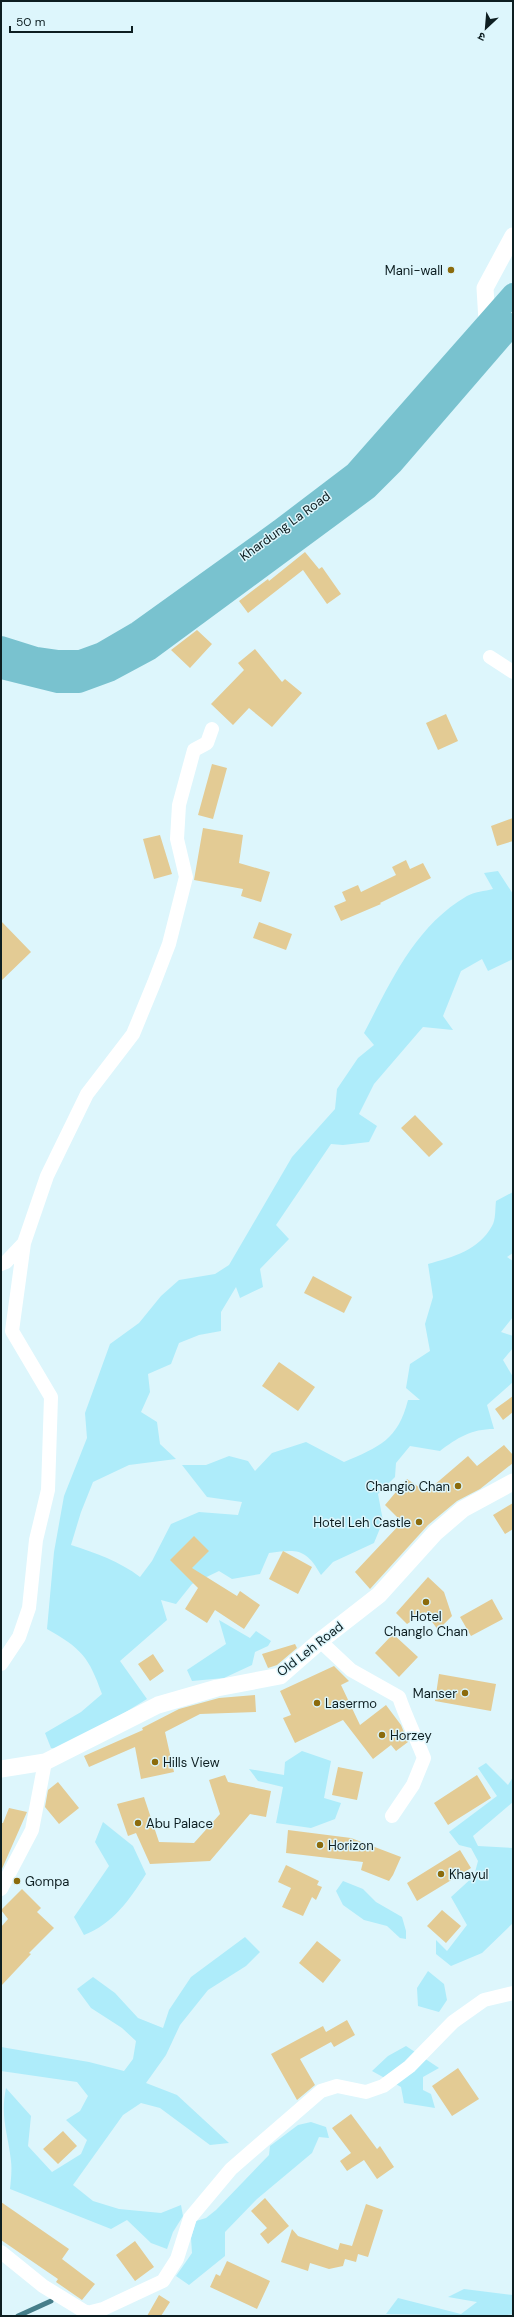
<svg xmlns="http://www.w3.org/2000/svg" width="514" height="2317" font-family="'DM Sans','Noto Sans Devanagari',sans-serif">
<rect width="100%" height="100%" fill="#ddf6fc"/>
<path fill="#aeecfa" d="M498,871l15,23v65l-25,12 -6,-12 -21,12 -18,45 10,14 -30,-3 -49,57 -15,30 18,12 -8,16 -26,3 -12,-1 -55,81 13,14 -29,30 3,18 -23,11 -4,-11 -15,25v19l-22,4 -20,8 -8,21 -23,10 2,18 -9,20 16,10 3,22 16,15 -47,6 -36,17 -12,30 -10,33c25,8 48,16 69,32l12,-16 19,-37 28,-12 39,3 4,-13 -35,-5 -25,-32h24l23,-9 19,5 7,10 17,-18 34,-11 38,20c35,-15 54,-22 64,-62h12l-14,-12 4,-24 20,-13 -5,-27 8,-27 -5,-33c25,-7 51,-14 64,-38 4,-6 3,-18 4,-25l17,-9v61l-6,4 6,4v56l-12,15 12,4v12l-10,12 10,17v5l-26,23 7,24c-23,0 -37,9 -54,22l-30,-5 -14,17 -1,14 -17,17 5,27 -9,22 -41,19 -12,13c-15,-27 -24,-26 -52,-22l-9,21 -28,5 -13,-8 -27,13 -16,20 -15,-4 6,20 -47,41 27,38 -49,30 -23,24 -24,-5 -6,-15 36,-21 21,-18c-13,-37 -21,-46 -55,-65l7,-77 10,-56 23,-58 -2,-25 25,-69 29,-21 22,-27 18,-16 36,-6 14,-9 63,-108 43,-48 2,-20 21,-31 16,-13 -10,-12c27,-51 50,-106 103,-137 7,-4 18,-5 26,-7l-9,-16z
M219,1620l31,18 6,-7 15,10 -3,5 -13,6 -3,13 -28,13 -32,3 -5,-11 39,-26z
M302,1751l29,10 -7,37 17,5 -6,16 -24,9 -35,-5 7,-36 -25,-6 -9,-12 35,6 1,-13z
M486,1763l22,22 5,-8v25l-40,34 5,10 35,2v75l-31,30 -31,13 -15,-12v-14l11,11 20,-26 -16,-28 23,-21 4,-15 -7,-13 -12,-3 -10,-13 48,-36 -19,-28z
M103,1822l30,24 13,28c-16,25 -33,50 -62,61l-10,-18 35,-51 -14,-24z
M343,1881l20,8 13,13 26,15 4,14v8l-6,-1 -13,-12 -23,-6 -21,-15 -7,-14z
M245,1937l15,15 -14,14 -38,24 -28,35 -14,30 -20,28 31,12 52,48 -19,2 -50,-37 -19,-5 -18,12 -50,70 20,16 26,8 42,4 20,-8 2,11 -10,16 -6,17 -16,-6 -24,-23 -16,9 -101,-40c1,-9 2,-19 1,-28 -3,-28 -11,-44 -5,-73l25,28 -3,30 24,26 29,-18 6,-14 -21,-20 14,-9 8,-15 -11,-14 -76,-11v-24l88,15 35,9 9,-12 3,-18 -14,-13 -31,-20 -14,-19 16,-12 22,16 23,25 25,10 6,-18 22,-33z
M428,1971l16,13 3,16 -8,12 -21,-6 -1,-18z
M406,2046l33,22 -16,9v13l8,4 4,14 -31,-5 -3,-16 -29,-16 16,-15z
M311,2122l15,5 3,11 -10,-1 -7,16 -55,46 -32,33v24l-36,29 -13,-9 16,-23 -1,-15 5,-17 10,-3 10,-8 53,-55 1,-9 28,-21z
M464,2289l49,6v19l-11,2 -116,-2 12,-16 63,16 16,-12 -29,-5z"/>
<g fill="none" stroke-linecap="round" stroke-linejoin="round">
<path stroke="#467e8a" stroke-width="5" d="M18,2316l33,-15"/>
</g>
<path fill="#e3cb94" d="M305,552l14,17 3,-2 19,27 -14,10 -24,-34 -55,43 -9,-12 29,-22 1,2z
M197,630l15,14 -22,24 -19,-18z
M255,649l27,33 3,-3 17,14 -30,34 -23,-19 -16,17 -22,-21 33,-34 -6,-7z
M446,714l12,27 -20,9 -12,-27z
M212,764l15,4 -14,51 -15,-4z
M513,818v23l-16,5 -6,-20z
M203,828l40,7 -4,28 31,9 -9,30 -20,-6 2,-7 -49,-9z
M160,835l12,39 -18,5 -11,-40z
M406,860l4,9 13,-6 8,15 -51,25 1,1 -40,17 -7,-15 12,-5 -4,-9 16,-7 3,7 35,-17 -4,-8z
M1,921l30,31 -30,29z
M259,922l33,12 -6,16 -33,-12z
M415,1115l28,29 -14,13 -28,-29z
M313,1276l39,21 -8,16 -40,-20z
M279,1362l36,25 -17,24 -36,-25z
M513,1396v16l-10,8 -8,-11z
M504,1445l9,10v8l-33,26 -23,12 -29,24 -58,64 -15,-17 47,-50 -17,-17 22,-26 19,13 42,-36 9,10z
M513,1503v26l-8,5 -12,-19z
M194,1536l15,15 -17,17 45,28 3,-5 20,14 -16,24 -29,-19 -8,13 -22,-14 13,-21 -28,-28z
M283,1551l29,16 -14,27 -29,-15z
M428,1577l16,15 8,24 -14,14 -13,-18 -18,12 -11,-11z
M492,1599l11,20 -32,17 -11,-19z
M393,1634l25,23 -19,20 -24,-24z
M295,1644l2,4 -20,17 -9,3 -6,-14z
M153,1654l11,17 -14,10 -12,-17z
M334,1666l15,15 -8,4 19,40 26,-20 15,20 7,17 -12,9 -5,-6 -18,14 -30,-39 -48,23 -12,-25 8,-3 -11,-24z
M439,1674l57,10 -5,27 -56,-10z
M255,1695l1,17 -56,2 -35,18 9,40 -33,7 -6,-32 -46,20 -5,-11 59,-26 -1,-2 37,-19 40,-11z
M338,1767l25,5 -6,28 -25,-5z
M225,1775l3,7 43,9 -5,26 -16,-3 -40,47 -60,3 -14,-31 -8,3 -11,-32 27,-7 15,45 35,1 26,-29 -11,-34z
M477,1775l14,23 -43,27 -14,-22z
M58,1782l21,26 -20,16 -14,-17 3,-17z
M9,1808l18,4 -26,59v-48h2z
M288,1830l63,8 50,19 -8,18 -4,6 -28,-11 2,-8 -77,-9z
M460,1850l11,18 -54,33 -10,-18z
M286,1865l33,16 -2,4 5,2 -6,13 -4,-3 -9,19 -21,-9 9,-19 -13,-6z
M22,1889l19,19 -4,4 17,16 -25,25 2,1 -30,32v-59l7,-8 -7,-9z
M442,1910l19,16 -15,17 -19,-17z
M317,1941l24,19 -18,23 -24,-20z
M347,2020l8,15 -21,12 -3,-5 -31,17 15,26 -18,15 -26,-46 52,-28 3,6z
M458,2068l21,31 -27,17 -20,-30z
M351,2114l26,35 3,-3 14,21 -17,12 -13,-19 -17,11 -7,-10 11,-8 -19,-25z
M63,2131l14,15 -19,18 -15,-15z
M265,2198l24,28 -21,18 -8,-10 7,-6 -16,-17z
M1,2202l68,47 -7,10 33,25 -13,16 -26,-18 2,-3 -57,-39z
M366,2204l17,6 -15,47 -10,-3 -2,8 -11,-3 -2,7 -14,3 -19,-6 -2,8 -27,-9 11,-33 6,7 40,14 2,-7 12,3z
M135,2241l19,26 -19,14 -19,-26z
M227,2261l43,20 -13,28 -47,-22 6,-13 4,2z
M159,2295l11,7 -9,14h-14z"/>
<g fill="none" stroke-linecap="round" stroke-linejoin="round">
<path stroke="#fff" stroke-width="14" d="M490,657l23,15
M1,1264l5,-2 18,-19 23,-67 40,-82 46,-60 21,-51 15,-39 17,-67 -9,-38 2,-34 15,-55 13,-7 5,-14
M320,1641l31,29 48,27c7,21 17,40 25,61l-11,27 -21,31
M1,1664l18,-27 10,-29 7,-68 12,-50 3,-93 -39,-66 12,-88
M1,1889l31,-59 13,-68
M1,2252l42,34 44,27 16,-4 60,-28 14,-22 13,-41 41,-49 90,-78 16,-5 29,6 17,-6 27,-20 43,-44 31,-22 29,-7"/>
<path stroke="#fff" stroke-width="17" d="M487,321l-2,-33 28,-52
M1,1769l44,-7 113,-57 59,-17 63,-12 40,-35 59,-46 56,-62 28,-24 50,-27"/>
<path stroke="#79c2cf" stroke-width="22" d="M1,647l35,11 21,3h23l22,-8 36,-21 142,-102 75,-57 158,-179
M1,668l57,14h21l30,-11 41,-22 217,-160 25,-25 121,-140"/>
</g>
<g fill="#8b6b0c" stroke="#ddf6fc" stroke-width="1.5">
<circle cx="451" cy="270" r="4"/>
<circle cx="458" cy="1486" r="4"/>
<circle cx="419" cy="1522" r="4"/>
<circle cx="426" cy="1602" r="4"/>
<circle cx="465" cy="1693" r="4"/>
<circle cx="317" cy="1703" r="4"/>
<circle cx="382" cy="1735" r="4"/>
<circle cx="155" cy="1762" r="4"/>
<circle cx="138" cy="1823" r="4"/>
<circle cx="320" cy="1845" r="4"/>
<circle cx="441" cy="1874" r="4"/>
<circle cx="17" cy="1881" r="4"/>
</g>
<g text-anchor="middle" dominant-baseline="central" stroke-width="3" stroke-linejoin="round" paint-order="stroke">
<g font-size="13" fill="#0d1e21" stroke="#ddf6fc" text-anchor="start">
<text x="443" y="270" text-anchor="end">Mani-wall</text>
<text x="450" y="1486" text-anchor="end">Changio Chan</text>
<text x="411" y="1522" text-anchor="end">Hotel Leh Castle</text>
<text x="426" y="1616" text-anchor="middle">Hotel<tspan x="426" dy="15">Changlo Chan</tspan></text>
<text x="457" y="1693" text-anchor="end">Manser</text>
<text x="325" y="1703">Lasermo</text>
<text x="390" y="1735">Horzey</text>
<text x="163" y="1762">Hills View</text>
<text x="146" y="1823">Abu Palace</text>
<text x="328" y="1845">Horizon</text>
<text x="449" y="1874">Khayul</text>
<text x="25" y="1881">Gompa</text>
</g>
<g font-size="13" fill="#0d1e21" stroke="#ddf6fc">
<text transform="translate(285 526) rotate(-36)">Khardung La Road</text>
<text transform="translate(310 1649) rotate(-38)">Old Leh Road</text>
</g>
</g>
<rect width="514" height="2317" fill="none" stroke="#0d1e21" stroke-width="4"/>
<g transform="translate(486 28) rotate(206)" stroke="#ddf6fc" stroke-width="3" paint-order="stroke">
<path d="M0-3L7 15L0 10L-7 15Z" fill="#0d1e21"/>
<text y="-6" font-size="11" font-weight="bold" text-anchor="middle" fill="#0d1e21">उ</text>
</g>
<path d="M10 26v6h122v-6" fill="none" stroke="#0d1e21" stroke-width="2"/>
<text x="16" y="26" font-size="12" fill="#0d1e21" stroke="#ddf6fc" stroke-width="3" paint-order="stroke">50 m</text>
</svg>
